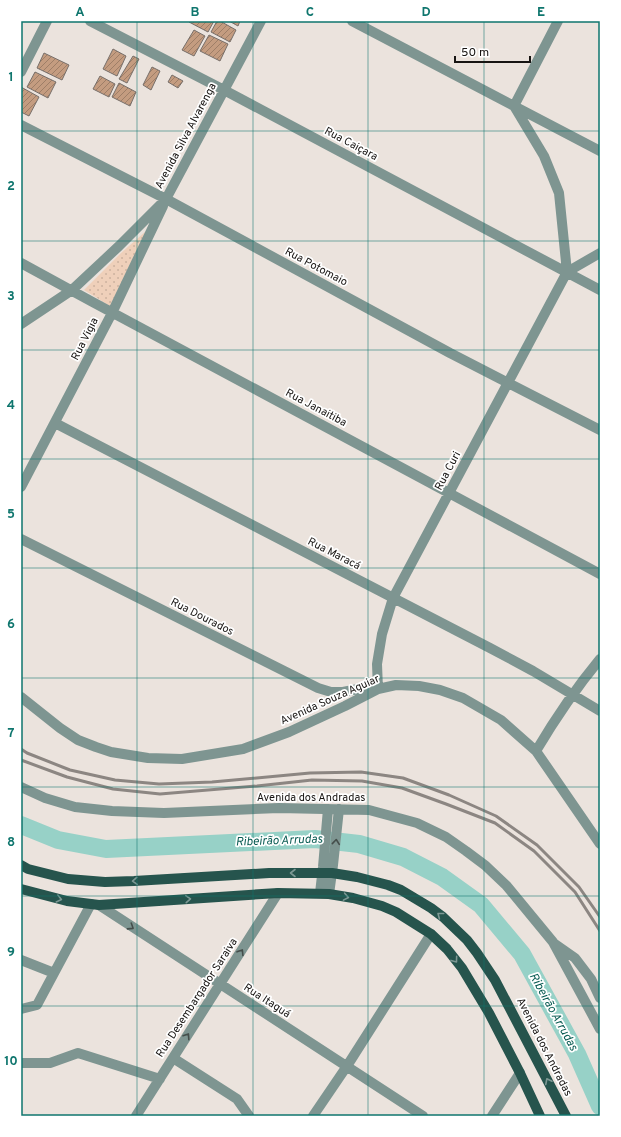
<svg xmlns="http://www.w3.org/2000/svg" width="621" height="1137" font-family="Overpass,sans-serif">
<defs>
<pattern id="park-dots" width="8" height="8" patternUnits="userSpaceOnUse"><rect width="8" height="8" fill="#efd0ba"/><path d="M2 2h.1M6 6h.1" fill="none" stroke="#ccb29f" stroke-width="1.8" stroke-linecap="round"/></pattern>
<pattern id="building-hatch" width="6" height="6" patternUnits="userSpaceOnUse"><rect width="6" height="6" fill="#c49c80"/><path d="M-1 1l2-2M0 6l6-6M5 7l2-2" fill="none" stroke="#9e7e67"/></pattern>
</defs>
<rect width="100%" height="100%" fill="#ebe3dd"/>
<path fill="url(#park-dots)" d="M146,231l-36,75 -26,-16 37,-37z"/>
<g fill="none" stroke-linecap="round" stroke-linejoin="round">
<path stroke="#97d1c7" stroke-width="18" d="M21,825l37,15 48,9 209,-10 44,5 44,13 39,20 39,28 41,49 55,100 23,52"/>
</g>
<path fill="url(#building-hatch)" stroke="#776f6a" d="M189,21h25l-6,11 -19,-10z
M217,21h3l16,9 -6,12 -19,-10z
M229,21h11l-2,5z
M194,30l11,6 -11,20 -12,-6z
M209,35l19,9 -8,17 -20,-10z
M113,49l13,7 -9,20 -14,-7z
M44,53l25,12 -7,15 -25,-12z
M133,56l6,3 -12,24 -8,-4z
M152,67l8,4 -9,19 -8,-5z
M35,72l21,10 -8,16 -21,-11z
M172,75l11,6 -5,7 -10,-6z
M100,76l15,8 -6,13 -16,-8z
M119,83l17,9 -6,14 -18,-9z
M21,87l18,10 -10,19 -8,-4z"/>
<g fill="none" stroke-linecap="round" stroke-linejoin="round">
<path stroke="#7e9591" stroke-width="10" d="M90,21l134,69 376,200
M352,21l248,130
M558,21l-44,85 30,50 15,37 8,79
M21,72l26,-51
M21,125l145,74 284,154 150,77
M21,263c192,105 386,206 579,311
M567,272l33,-19
M21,324l51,-34 47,-44 47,-47 95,-178
M55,423l435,225 43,23 67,40
M21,487l91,-174 51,-107
M21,539l297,149 13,4h12l20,-4 15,1 -1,-25 5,-30 11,-36 174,-326
M21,697l39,31 18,12 18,7 15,5 37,6 34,1 61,-10 46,-17 56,-26 33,-17 18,-4 23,1 21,4 23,8 38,22 35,31 64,93
M536,751c19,-32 40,-63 64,-92
M21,787l24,11 30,9 37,4 52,2 115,-5 90,2 48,13 29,14 20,14 20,15 20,19 47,57 47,87
M320,893l3,-26 5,-58
M329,894l4,-29 6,-56
M99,905l324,211
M555,944l20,14 16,21 9,19
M21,960l33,13
M21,1009l16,-4 54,-101
M173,1058l64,41 12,17
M21,1063h29l28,-10 82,26
M136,1116l142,-223
M313,1116l34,-50 84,-132
M492,1116l28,-43"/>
<path stroke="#26544d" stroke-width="10" d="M21,865l7,4 40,10 37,3 29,-1 135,-8h63l25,4 31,8 13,5 30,18 12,9 24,23 10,13 18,27 71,136
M21,889l46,12 32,4 179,-12 51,1 24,4 29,8 14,6 35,22 16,15 15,19 27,45 31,60 20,43"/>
<path stroke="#8c8682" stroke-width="3" d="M21,749l6,4 43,17 45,10 44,4 53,-2 98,-9 51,-1 42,6 46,17 47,21 41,29 42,42 21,30
M21,760l46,17 46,12 47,5 97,-8 55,-6 50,1 40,7 44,16 49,19 39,28 41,41 25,39"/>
</g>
<defs><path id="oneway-chevron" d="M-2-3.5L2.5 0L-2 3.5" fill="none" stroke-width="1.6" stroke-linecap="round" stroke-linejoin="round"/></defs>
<g stroke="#454e4b">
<use href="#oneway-chevron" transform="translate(336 842) rotate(-84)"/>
<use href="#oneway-chevron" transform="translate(131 927) rotate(33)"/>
<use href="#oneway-chevron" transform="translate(241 952) rotate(-58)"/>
<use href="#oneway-chevron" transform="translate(187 1036) rotate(-57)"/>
</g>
<g stroke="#7d9894">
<use href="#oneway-chevron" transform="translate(293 873) rotate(180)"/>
<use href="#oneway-chevron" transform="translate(135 881) rotate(177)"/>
<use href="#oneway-chevron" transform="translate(346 897) rotate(10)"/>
<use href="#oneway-chevron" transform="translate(59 899) rotate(14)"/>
<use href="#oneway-chevron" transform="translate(188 899) rotate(-4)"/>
<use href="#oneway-chevron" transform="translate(440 915) rotate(-142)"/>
<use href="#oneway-chevron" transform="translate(455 960) rotate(54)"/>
<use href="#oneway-chevron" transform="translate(548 1081) rotate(-117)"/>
</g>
<path fill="none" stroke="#0f766e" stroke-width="1" stroke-opacity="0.55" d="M137,21v1095M253,21v1095M368,21v1095M484,21v1095M21,131h579M21,241h579M21,350h579M21,459h579M21,568h579M21,678h579M21,787h579M21,896h579M21,1006h579"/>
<g text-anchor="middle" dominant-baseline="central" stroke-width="3.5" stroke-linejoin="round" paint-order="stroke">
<g font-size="11" fill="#171412" stroke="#fff">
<text transform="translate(186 136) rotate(-62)">Avenida Silva Alvarenga</text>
<text transform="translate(351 144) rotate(28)">Rua Caiçara</text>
<text transform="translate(316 267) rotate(28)">Rua Potomaio</text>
<text transform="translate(85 339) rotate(-63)">Rua Vigia</text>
<text transform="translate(316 408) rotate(28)">Rua Janaitiba</text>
<text transform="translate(448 471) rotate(-62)">Rua Curi</text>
<text transform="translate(334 554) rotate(27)">Rua Maracá</text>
<text transform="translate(202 617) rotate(27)">Rua Dourados</text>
<text transform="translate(330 700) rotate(-24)">Avenida Souza Aguiar</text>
<text x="311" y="798">Avenida dos Andradas</text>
<text transform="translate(197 998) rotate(-57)">Rua Desembargador Saraiva</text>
<text transform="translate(267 1001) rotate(33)">Rua Itaguá</text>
<text transform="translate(544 1047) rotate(63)">Avenida dos Andradas</text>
</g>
<g font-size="12" font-style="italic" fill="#085b52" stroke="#fff">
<text transform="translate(279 841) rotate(-2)">Ribeirão Arrudas</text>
<text transform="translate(553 1012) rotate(61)">Ribeirão Arrudas</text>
</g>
</g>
<rect width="621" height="1137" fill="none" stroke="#ffffff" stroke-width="44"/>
<path d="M455 56v6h75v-6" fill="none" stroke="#171412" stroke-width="2"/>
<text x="461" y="56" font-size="12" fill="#171412" stroke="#ffffff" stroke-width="3" paint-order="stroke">50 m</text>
<rect x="22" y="22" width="577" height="1093" fill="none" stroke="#0f766e" stroke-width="1.5"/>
<g font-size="13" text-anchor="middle" font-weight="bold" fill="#0f766e">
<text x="80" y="16">A</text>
<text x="195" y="16">B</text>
<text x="310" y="16">C</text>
<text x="426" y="16">D</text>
<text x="541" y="16">E</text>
<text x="11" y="81">1</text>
<text x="11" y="190">2</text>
<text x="11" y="300">3</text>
<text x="11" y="409">4</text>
<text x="11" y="518">5</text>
<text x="11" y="628">6</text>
<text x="11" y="737">7</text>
<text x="11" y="846">8</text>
<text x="11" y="956">9</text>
<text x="11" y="1065">10</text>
</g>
</svg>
